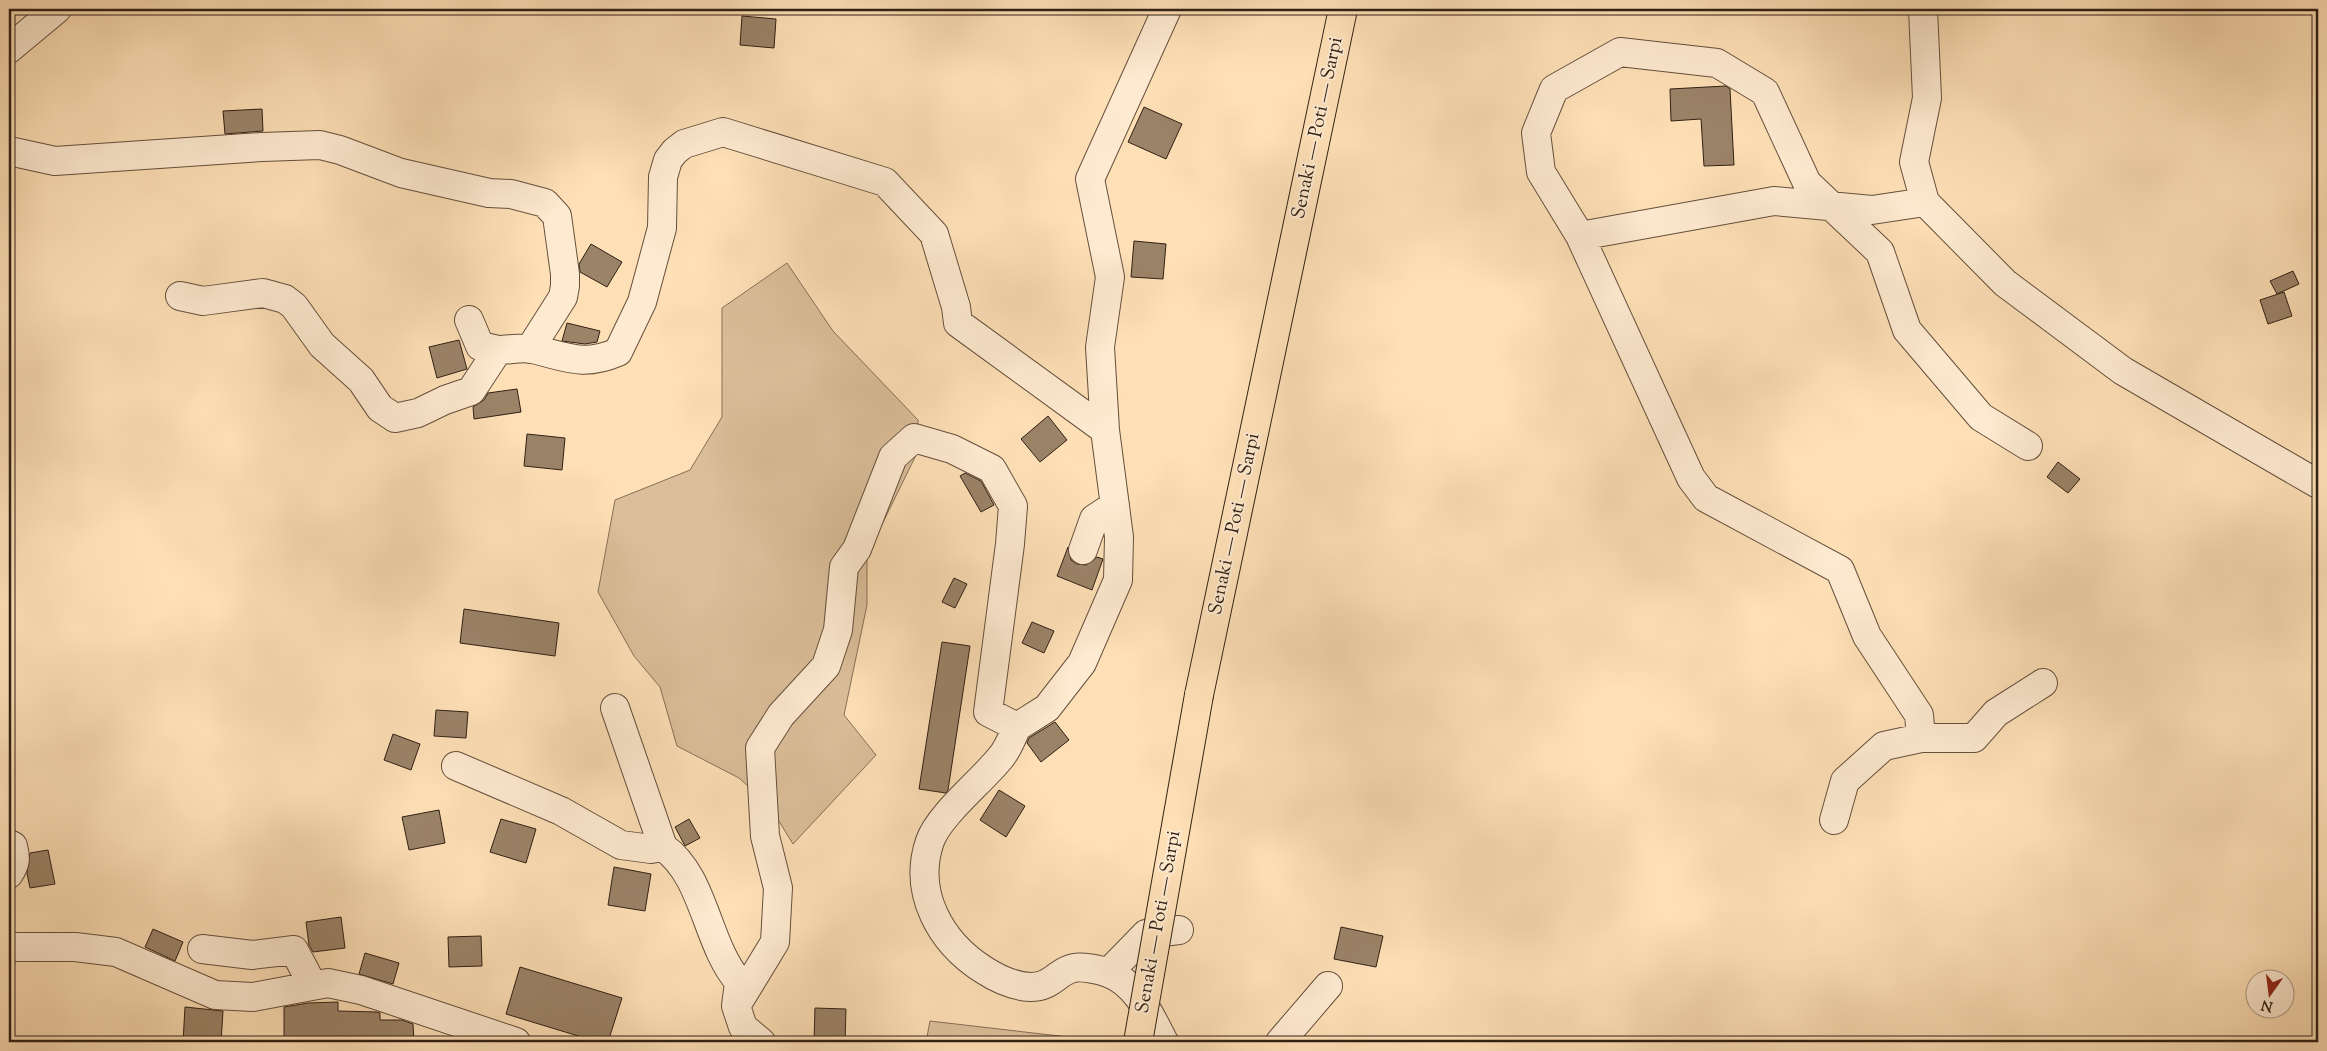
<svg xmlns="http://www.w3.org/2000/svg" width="2327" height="1051" font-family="'Sorts Mill Goudy',serif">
<rect width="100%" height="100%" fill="#fedfb6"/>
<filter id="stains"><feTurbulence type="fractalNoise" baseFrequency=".004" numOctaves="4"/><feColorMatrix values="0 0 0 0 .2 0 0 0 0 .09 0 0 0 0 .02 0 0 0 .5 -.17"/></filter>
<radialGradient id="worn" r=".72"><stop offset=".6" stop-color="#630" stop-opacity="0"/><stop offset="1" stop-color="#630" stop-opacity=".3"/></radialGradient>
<path fill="#dbbf9a" stroke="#867057" d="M787,263l46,68 85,89v31l-51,104v50l-23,110 32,40 -83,89 -24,-39 -30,-27 -62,-32 -17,-59 -26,-31 -36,-64 17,-92 75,-30 32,-53v-109z
M930,1021l155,18v3h-159z"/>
<path fill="#9b8368" stroke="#302014" d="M742,16l34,3 -2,29 -34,-3z
M1726,86l4,3 4,76 -30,1 -3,-47 -30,2 -1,-32z
M1144,107l38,17 -16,35 -38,-17z
M262,109l1,22 -38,3 -2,-23z
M1134,241l32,3 -3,35 -32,-2z
M591,244l31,18 -15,25 -27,-15 -1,-8z
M2293,271l6,13 -22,10 -7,-13z
M2284,292l8,24 -24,8 -8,-24z
M567,323l33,8 -3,11 -12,2 -23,-3z
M459,340l8,29 -30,9 -8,-31z
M517,389l4,23 -47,7 -1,-12 11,-7 4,-7z
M1048,416l19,24 -27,22 -19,-23z
M527,434l38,4 -3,32 -38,-4z
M2058,462l22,17 -12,14 -21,-16z
M965,473l16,8 13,24 -13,7 -21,-36z
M1068,547l3,13 6,4 9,1 11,-8 6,2 -11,31 -35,-14z
M954,578l13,6 -12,24 -13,-6z
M464,609l95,14 -4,33 -95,-13z
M1032,622l22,9 -10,22 -22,-10z
M942,642l28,4 -22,144 -2,3 -27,-4z
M436,710l32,2 -2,26 -32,-2z
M1055,722l14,18 -28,22 -14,-19 2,-5z
M393,734l27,10 -9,26 -27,-10z
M999,790l26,16 -19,31 -26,-17z
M439,810l6,33 -36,7 -7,-33z
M501,819l35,10 -10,34 -36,-11z
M689,819l11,19 -15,8 -10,-19z
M48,850l7,34 -25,4 -3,-15 3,-20z
M614,867l37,7 -6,37 -37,-6z
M341,917l4,31 -32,4 -4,-7 -3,-23z
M1341,927l42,9 -7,31 -42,-8z
M153,929l30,13 -8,19 -30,-14z
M481,936l1,30 -33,1 -1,-30z
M365,953l34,10 -6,21 -34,-10z
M520,967l102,31 -14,44h-10l-92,-28z
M338,1002v9l39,1 3,1v7h22l11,4 1,18h-130v-35l24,-4z
M185,1007l38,4 -2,31h-38z
M815,1008l31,1 -1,33h-31z"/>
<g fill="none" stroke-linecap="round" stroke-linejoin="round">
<defs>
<path id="minor" d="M1923,9l4,89 -13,64 11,40 80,81 118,88 195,113
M9,49l48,-40
M9,151l46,10 207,-14 58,-2 20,5 61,23 88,20 22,1 34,9 12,13 8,58v12l-2,11 -33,52
M1580,236l194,-35 98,9 53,-8
M180,296l23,5 60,-8 22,6 9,7 28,39 39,35 19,28 15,10 23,-5 27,-13 26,-9 27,-41c10,0 24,-3 34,-1 35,8 51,18 86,3l24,-50 20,-74 1,-51 5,-17 7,-9 9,-7 39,-12 162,50 49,52 22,73 2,16 147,107
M469,320l11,26 18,4
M2028,446l-47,-29 -74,-87 -27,-78 -73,-69 -42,-91 -48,-29 -97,-11 -66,37 -18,44 5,39 39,64 111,242 15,20 134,72 27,66 52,79 2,23h53l22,-25 47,-30
M1083,550l11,-31 21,-14
M615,708l48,139c42,29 43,97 76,135l-3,24
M1017,727c-5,10 -9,22 -16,30 -18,23 -62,58 -71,84 -18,52 11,102 54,129 14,9 29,16 46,17 23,0 27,-16 44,-19 8,-2 27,2 34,5 29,10 43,44 56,69
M456,766l105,45 60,34 30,4 12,-2
M1834,820l11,-39 39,-35 37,-8
M9,844l4,2c3,12 3,17 -4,28
M9,947h66l41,5 99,43 38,2 75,-14 33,7 155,52
M202,949l50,6 42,-5 18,34
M1108,973l38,-39 33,-4
M761,1042l-18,-15 -7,-21 39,-64 3,-54 -13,-52 -5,-88 21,-33 45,-49 12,-36 6,-63 13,-18 36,-92 21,-19 38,11 40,20 21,37 -3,38 -22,168 29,15 30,-19 35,-45 36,-83 1,-43 -14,-107 -5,-83 10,-70 -20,-98 77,-170
M1280,1042l48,-56"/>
<path id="highway" d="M1199,695l144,-686"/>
</defs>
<use href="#minor" stroke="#64503c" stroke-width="30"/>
<use href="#highway" stroke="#302014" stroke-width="30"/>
<use href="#minor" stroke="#feead0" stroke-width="28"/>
<use href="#highway" stroke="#fedfb6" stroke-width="28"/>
<defs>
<path id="highway-bridge" d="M1138,1042l61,-347"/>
</defs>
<use href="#highway-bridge" stroke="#302014" stroke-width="30" stroke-linecap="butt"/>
<use href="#highway-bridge" stroke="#fedfb6" stroke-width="28"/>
</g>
<g text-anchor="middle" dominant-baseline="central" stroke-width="4" stroke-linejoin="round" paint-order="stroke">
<g font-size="19" fill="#302014" stroke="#feead0">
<text transform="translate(1318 128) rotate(-78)">Senaki — Poti — Sarpi</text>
<text transform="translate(1235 524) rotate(-78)">Senaki — Poti — Sarpi</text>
<text transform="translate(1159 922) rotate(-80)">Senaki — Poti — Sarpi</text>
</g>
</g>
<rect width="2327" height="1051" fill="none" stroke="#fedfb6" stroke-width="30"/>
<rect x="10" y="10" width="2307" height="1031" fill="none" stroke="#302014" stroke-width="2.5"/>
<rect x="15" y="15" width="2297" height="1021" fill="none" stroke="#302014"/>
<g transform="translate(2270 994) rotate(194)"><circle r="24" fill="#feead0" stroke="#ac9985"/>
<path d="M0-4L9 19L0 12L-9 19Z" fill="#8f2418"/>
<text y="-8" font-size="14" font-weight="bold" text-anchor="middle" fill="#302014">N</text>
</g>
<rect width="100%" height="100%" filter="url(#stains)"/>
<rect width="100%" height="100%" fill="url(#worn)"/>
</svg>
